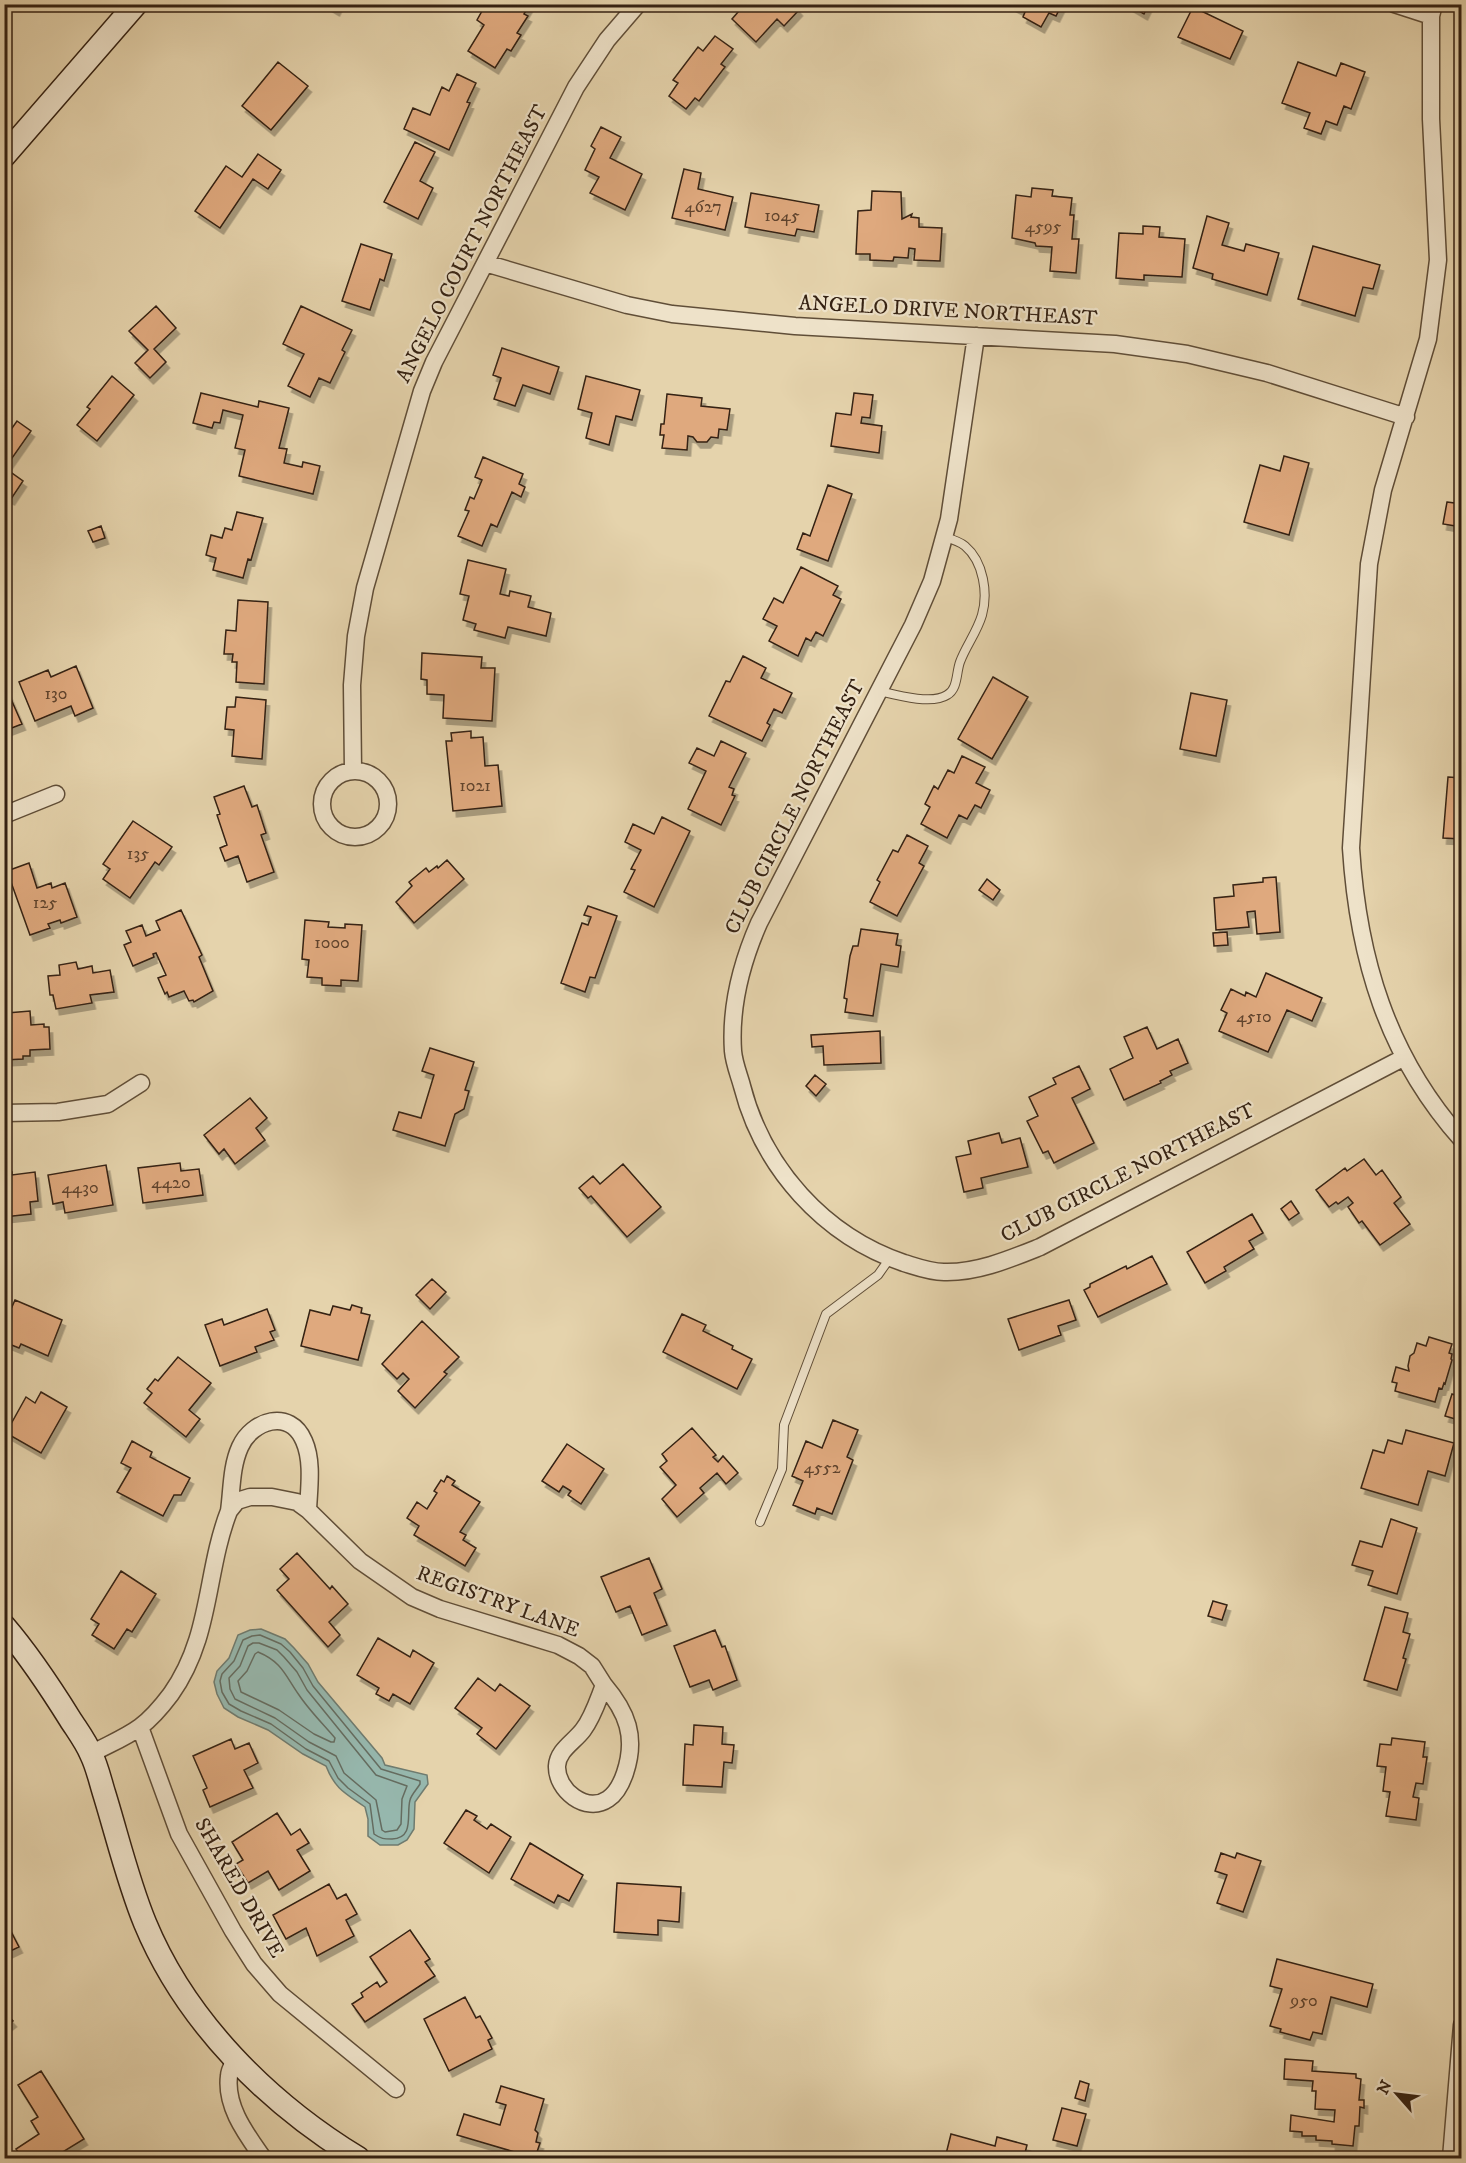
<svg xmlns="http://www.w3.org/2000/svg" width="1466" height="2163" font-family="'IM FELL DW Pica',serif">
<defs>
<filter id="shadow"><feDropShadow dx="3.5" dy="6" stdDeviation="0" flood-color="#0004"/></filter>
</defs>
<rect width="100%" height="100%" fill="#e5d3ac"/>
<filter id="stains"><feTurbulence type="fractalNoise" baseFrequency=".00333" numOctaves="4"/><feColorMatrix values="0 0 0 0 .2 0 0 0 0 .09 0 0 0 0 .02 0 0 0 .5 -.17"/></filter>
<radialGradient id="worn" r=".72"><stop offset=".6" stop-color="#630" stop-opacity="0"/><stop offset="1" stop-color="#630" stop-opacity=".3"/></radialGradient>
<path fill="#96b7ad" stroke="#6f7b6f" stroke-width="1.5" d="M261,1629l24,10 9,9 14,16 10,18 64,76 3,7 42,10 1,9 -13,18 -1,27 -7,11 -9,5h-18l-12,-9v-17l-3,-12c-20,-14 -30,-18 -39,-41l-23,-12 -35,-24 -30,-13 -14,-9 -7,-14 -3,-12 3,-11 12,-13 9,-23 12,-5z"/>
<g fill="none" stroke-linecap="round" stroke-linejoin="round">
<path stroke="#656c60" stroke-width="1.5" d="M260,1635l21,9 9,8 13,16 10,18 68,83 39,12v3c-3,5 -9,11 -10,16 -4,14 5,38 -18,39 -8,0 -11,0 -18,-5l-4,-30 -22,-16 -10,-10 -9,-17 -23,-12 -35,-25 -30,-13 -12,-7 -7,-12 -2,-11 2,-7 12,-13 9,-21 9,-4z
M253,1643h6l18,7 7,7 13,15 10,18 69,85 31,11 -5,13 -1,25 -4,6 -12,2 -3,-2 -6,-30 -32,-27 -8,-17 -27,-14 -34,-24 -40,-19 -5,-10 -1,-11 11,-12 8,-20z
M258,1652c24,10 27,23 41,43 10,15 24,29 36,43l-1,4h-3l-17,-8 -35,-24 -38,-18 -3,-11 9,-10 8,-17z"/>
</g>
<path fill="#dfa97e" stroke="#342112" stroke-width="1.5" filter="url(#shadow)" d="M326,4h13l-3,6z
M486,4l10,3 2,-3h32l-6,10 4,2 -11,17 4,2 -10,16 -4,-2 -12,19 -27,-17 16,-26 -7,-5z
M745,4h49l5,6 -15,16 -7,-7 -21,23 -24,-23z
M1014,4h48l-6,12 -7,-3 -8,14 -18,-10 2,-5 -12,-6z
M1127,4h22l-5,10z
M1193,7l50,24 -13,28 -52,-22z
M715,36l18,13 -12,15 4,3 -26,34 -4,-3 -9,11 -17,-13 9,-13 -5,-3 25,-33 5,4z
M278,62l30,24 -37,44 -29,-24z
M1298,62l38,14 5,-13 24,9 -14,37 -7,-3 -7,19 -11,-4 -5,13 -17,-6 6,-15 -28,-10z
M457,74l19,9 -9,19 3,1 -21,47 -45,-21 9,-21 17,7 12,-28 7,4z
M601,127l20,10 -11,21 32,16 -17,36 -35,-17 9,-16 -14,-7 10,-21 -4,-3z
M415,142l20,10 -15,29 13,7 -15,31 -34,-17z
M258,154l23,16 -13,19 -15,-10 -33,49 -25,-17 31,-45 16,11z
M684,169l17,4 -3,16 35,8 -8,33 -53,-12z
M1032,188l21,2 -1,6 20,2 -2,17h4l-2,24h7l-3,34 -26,-2 2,-24 -16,-1 -1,-3 -23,-5 4,-43 15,2z
M872,191l29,1 1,27 10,-5 -1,3 8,1v9l23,1 -2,33 -26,-1 1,-11 -6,-1 -1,10 -14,-1 -1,4 -23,-1v-6h-14l2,-43 13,-1z
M751,193l68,12 -5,27 -17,-3 -2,7 -50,-9z
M1207,216l22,7 -7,22 22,6 2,-7 33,9 -12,42 -55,-16 1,-5 -20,-6z
M1143,226l17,1 -1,10 26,2 -3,38 -38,-2v5l-28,-2 3,-45 24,1z
M361,244l31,10 -8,27 -4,-2 -10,31 -28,-9z
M1313,246l67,19 -7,24 -10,-2 -8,29 -57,-17z
M156,306l20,22 -22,21 12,13 -16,16 -15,-15 13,-13 -19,-19z
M301,306l51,24 -10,20 3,2 -15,31 -11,-5 -9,19 -22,-11 16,-32 -21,-10z
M502,348l57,19 -9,27 -27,-9 -8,21 -21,-7 7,-21 -8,-3z
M112,376l22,19 -37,46 -20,-16 13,-16 -3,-2z
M586,376l54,14 -8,30 -16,-4 -7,29 -23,-7 6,-25 -14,-4z
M201,393l57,14 1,-6 30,7 -10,40 8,1 -3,14 18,4 1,-5 17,4 -7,28 -74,-18 6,-26 -10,-2 8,-33 -20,-5 -3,13 -6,-1 -2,6 -19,-5z
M854,393l19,2 -3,23 -8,-1 -1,6 21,3 -3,27 -48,-7 5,-33 15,2z
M667,394l35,4 -1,8 29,3 -3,21 -8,-1 -1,9 -7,-1 -4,5h-10l-4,-5 -5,-1 -1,14 -25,-2 2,-13h-4l1,-11h3z
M17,421l14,10 -26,37 18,13 -12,18 -7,-4v-67l6,3z
M1284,456l25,7 -20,72 -45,-13 16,-57 20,6z
M483,457l40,17 -4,10 6,3 -4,10 -9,-5 -15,35 -6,-3 -9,22 -24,-10 11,-25 -4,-1 5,-13 4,2 8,-19 -7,-3z
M828,485l24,9 -24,67 -31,-12 6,-16 7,3z
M1447,502l15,2v23l-19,-3z
M237,512l26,6 -12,42 -3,-1 -5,19 -30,-8 3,-12 -10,-3 5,-20 11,3 3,-10 7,2z
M101,526l4,12 -12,4 -5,-11z
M1458,551l4,1v19l-7,-1z
M468,560l38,9 -6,25 9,2 1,-5 21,5 -3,11 23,6 -5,23 -38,-9 -3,11 -31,-8 2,-6 -13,-4 6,-24 -9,-2z
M801,567l37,19 -5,9 8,4 -18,37 -7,-4 -5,9 -5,-3 -8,18 -29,-15 8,-15 -14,-7 11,-21 9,5z
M238,600l30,2 -4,82 -28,-2 1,-20h-5l1,-8h-9l2,-24 10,1z
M422,653l60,4 -1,11h14l-3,53 -49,-3 1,-23 -17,-1v-14l-6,-1z
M743,656l23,12 -5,10 31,15 -10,20 -8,-4 -7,14 3,2 -8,16 -53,-25 17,-35 4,1z
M76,666l17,42 -18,8 -4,-10 -36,15 -16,-39 29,-12 3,7z
M993,677l35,20 -36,62 -34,-20z
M7,690l15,34 -18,7v-40z
M1191,693l36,7 -11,56 -36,-7z
M236,697l30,3 -4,59 -30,-3 2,-26 -9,-1 2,-22h8z
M471,731v7l12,-1 2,29 13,-1 4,41 -49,5 -7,-70h6l-1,-8z
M721,741l25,12 -17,34 5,2 -2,6 3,1 -14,29 -33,-16 18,-38 -17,-8 8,-15 17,8z
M962,756l23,11 -9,16 14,7 -9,18 -6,-3 -8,14 -8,-4 -12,23 -26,-14 9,-17 -5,-3 9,-18 4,3 10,-19 6,3z
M1448,777l14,1v61l-19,-1z
M244,786l8,21 5,-2 9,28 -5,2 13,37 -27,10 -9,-26 -13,5 -5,-13 7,-3 -10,-30 3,-1 -6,-17z
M662,817l28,14 -36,76 -30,-15 11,-22 -4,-1 10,-19 -16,-8 8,-18 21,10z
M133,821l39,26 -13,18 -4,-3 -25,36 -27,-19 7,-10 -7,-5z
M907,835l21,11 -9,17 5,3 -27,50 -27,-14 10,-20 -3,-2 16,-30 5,2z
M447,860l17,19 -50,44 -18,-21 16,-16 -3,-4 17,-14 3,4 8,-6 1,2z
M29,863l8,25 14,-5 1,5 13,-5 12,34 -16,6 -1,-3 -12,4 2,4 -20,7 -23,-64z
M1276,877l4,55 -23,2 -2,-23 -8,1 2,15 -33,3 -2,-32 20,-2 -1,-11 30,-3v-4z
M987,879l13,11 -7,10 -14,-10z
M588,906l29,10 -22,62 -5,-1 -5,15 -24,-9 21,-60 6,2 3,-8 -7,-2z
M181,910l21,45 -3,2 14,34 -19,11 -1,-2 -4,1 -5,-10 -15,6 -2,-5 -2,2 -7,-16 8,-3 -10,-22 -3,1 1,3 -21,9 -9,-21 7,-3 -5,-11 16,-6 4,11 14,-6 -4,-9z
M305,920l24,2 -1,5 17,1v-4l17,1 -4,56 -17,-1v6l-19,-1v-7l-15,-1 2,-17 -7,-1z
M861,929l37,5 -2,11 5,1 -3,21 -17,-3 -8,52 -28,-4 2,-13 -3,-1 6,-42 3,-10h5z
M1227,932l1,13 -14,1 -1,-13z
M76,962l2,7 14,-3 1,7 17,-3 4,22 -24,3 2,8 -36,6 -3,-14h-3l-2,-19 12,-1 -1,-10z
M1266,973l56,25 -10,23 -25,-11 -19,42 -49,-21 8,-18 -6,-3 10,-21 14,7 1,-4 10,5z
M30,1011l1,14 13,-1v3h5l1,22 -20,1v6h-7v3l-19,1v-39h3v-8z
M1147,1027l10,22 21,-10 10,24 -18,8 2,4 -12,6 1,2 -37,17 -14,-31 23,-11 -9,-21z
M880,1031l1,32 -57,2 -1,-19 -11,1 -1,-12z
M430,1048l44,14 -9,28 4,1 -5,18 -9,5 -10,32 -52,-16 6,-18 22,6 13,-43 -12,-4z
M1079,1066l11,23 -18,9 22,45 -40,20 -6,-12 -5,2 -16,-32 11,-5 -9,-19 27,-13 -3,-6z
M815,1075l11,9 -10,12 -10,-10z
M250,1098l17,20 -11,10 9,12 -30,24 -11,-15 -5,5 -15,-19z
M999,1133l3,10 18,-5 8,29 -47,11 2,10 -19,4 -8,-35 15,-3 -3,-13z
M1364,1159l12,16 6,-5 19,27 -7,6 16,21 -30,21 -18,-24 -3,2 -11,-16 5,-4 -5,-6 -10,7 -2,-2 -7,5 -13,-17 29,-22 2,3z
M180,1163l1,8 18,-2 4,26 -60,8 -5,-35z
M623,1164l38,43 -34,30 -36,-41 -3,2 -9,-10 14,-12 7,8z
M106,1165l7,40 -48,8 -2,-11 -10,2 -5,-29z
M4,1172h8v3l23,-3 3,29 -8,1 1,12 -27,3z
M1291,1201l8,12 -10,7 -8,-11z
M1252,1214l11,19 -14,8 5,8 -30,18 2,4 -21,12 -18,-31z
M1152,1256l15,28 -69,33 -14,-27 6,-3v-3l36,-18 1,3z
M432,1279l14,13 -16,17 -14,-14z
M15,1300l47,20 -14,36 -27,-12 -2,4 -15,-6v-17z
M1069,1300l7,20 -18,6 3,9 -42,15 -11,-31z
M352,1305l10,3 -1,5 9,2 -12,45 -57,-14 9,-36 20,5 3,-9 17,4z
M267,1309l8,21 -5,2 4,8 -19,7 2,5 -37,14 -15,-41 17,-6 2,6z
M682,1314l24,11 -3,6 30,15 -1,3 20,10 -15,30 -74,-37z
M422,1321l37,36 -15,15 3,2 -32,34 -17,-17 11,-12 -6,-6 -6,6 -15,-15z
M1429,1337l23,7 -3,9 3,1 -1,5 1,1 -7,24 -1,-1 -2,6 -3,-1 -4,14 -40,-11 2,-8 -5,-1 4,-15 13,4 -1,-5 2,-10 4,-3 3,-10 9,3z
M178,1357l33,26 -22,27 11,9 -14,18 -42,-34 8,-10 -5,-4 8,-10 3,2z
M41,1392l26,15 -26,46 -35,-20 20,-36 9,6z
M1452,1394l10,3v24l-17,-5z
M833,1420l25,10 -11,27 6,3 -21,54 -15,-6 -2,6 -22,-9 10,-24 -11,-5 14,-35 16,7z
M692,1428l24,27 -3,2 5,5 5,-6 15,17 -12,11 -9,-11 -17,15 4,5 -27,24 -15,-18 14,-14 -16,-18 7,-6 -5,-7z
M1406,1430l48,13 -9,33 -17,-5 -10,34 -57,-17 12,-38 11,3 4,-13 14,4z
M132,1441l20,11 -2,5 40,21 -9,17h-7l-11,21 -46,-24 14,-24 -10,-5z
M567,1444l37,25 -23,35 -13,-9 3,-4 -8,-5 -4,6 -17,-11z
M447,1476l8,5 -3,4 28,17 -20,30 6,3 -3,5 13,8 -11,18 -51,-31 5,-9 -12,-8 10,-16 10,7 10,-16 -3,-2 7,-11 3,2z
M1391,1519l26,9 -20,66 -29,-9 5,-14 -21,-6 8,-24 22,6z
M297,1553l33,36 2,-3 16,18 -19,18 11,13 -12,12 -51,-57 12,-11 -9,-10z
M649,1558l13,31 -8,4 13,32 -25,10 -12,-29 -14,6 -15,-35z
M121,1571l35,23 -24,38 -5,-3 -13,20 -22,-14 7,-11 -8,-5z
M1213,1601l14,4 -5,15 -14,-4z
M1385,1607l23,6 -5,19 7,2 -7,24 3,1 -9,31 -33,-10z
M715,1630l7,17 3,-1 12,34 -24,10 -4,-10 -19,7 -16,-41z
M378,1638l32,19 3,-7 21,13 -24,41 -17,-10 -4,7 -13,-7 3,-6 -22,-13z
M478,1678l17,13 5,-7 30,22 -34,43 -19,-15 5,-6 -27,-20z
M694,1725l29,2 -1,17 12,1 -2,18 -8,-1 -2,25 -39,-2 2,-41 8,1z
M1392,1738l33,4 -2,15h4l-4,27 -7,-1 -3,14 6,1 -3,22 -30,-4 4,-24 -7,-1 3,-24 -9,-1 3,-22 11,1z
M231,1739l4,10 14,-6 9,20 -14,7 9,18 -43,19 -7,-17 4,-2 -14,-32z
M466,1810l11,6 -3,4 13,9 4,-5 20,13 -22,36 -45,-30z
M277,1813l14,22 9,-6 9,14 -12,7 13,21 -31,19 -11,-19 -20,12 -12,-19 7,-4 -11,-18z
M530,1843l53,32 -14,26 -11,-6 -4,8 -43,-24z
M1221,1853l14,5 2,-5 24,8 -18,51 -26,-9 10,-28 -12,-4z
M617,1883l64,4 -2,35 -21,-2v15l-44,-3z
M329,1884l8,15 9,-5 11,20 -11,6 8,16 -37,20 -11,-28 -20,11 -13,-24z
M4,1918l15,29 -15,7z
M410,1930l20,29 -5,3 10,14 -70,46 -13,-18 11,-7 -2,-4 16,-11 3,5 7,-5 -17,-25z
M1277,1959l96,25 -6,23 -36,-10 -9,37 -9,-2 -3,8 -30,-8 1,-3 -11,-3 12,-37 -12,-3z
M465,1997l11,21 4,-2 12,22 -4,2 4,9 -43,22 -25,-52z
M4,2011l9,10 -9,7z
M1285,2059l28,2 -1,10 44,3v4l5,1 -2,21h5v8l-4,-1 -1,19h-4l-2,20 -21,-2v-3l-16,-1v-4h-14v-4l-12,-1 1,-16 43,7 1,-12 -20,-1 1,-18h-4l1,-10 -29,-2z
M41,2071l43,68 -31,19 -2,-4 -7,4h-22l-6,-9 23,-15 -8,-13 7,-4 -20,-32z
M1080,2081l9,3 -4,17 -10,-3z
M501,2086l43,13 -9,31 3,3 -2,9 4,1 -5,15 -78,-23 7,-21 36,11 6,-20 -10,-3z
M1062,2108l24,6 -9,32 -24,-6z
M951,2134l44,12 2,-9 30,8 -3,12 5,1h-84z"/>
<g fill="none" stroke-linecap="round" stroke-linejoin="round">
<defs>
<path id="lane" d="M879,691c17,4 53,14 68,4 11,-6 9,-22 13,-33 6,-16 17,-30 22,-47 6,-21 2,-53 -17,-69 -6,-5 -14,-7 -21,-9
M760,1522l22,-53 2,-44 42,-111 52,-39 12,-17"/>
<path id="street" d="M1394,4l37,12
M1434,4l-3,12v103l7,141 -10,79 -45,151 -14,74 -18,284c7,110 36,208 111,292
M485,263l142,42 45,9 123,12 320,18 72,10 80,19 139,44
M976,336l-27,183 -17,62 -19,44 -154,298c-18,41 -29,83 -26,128 1,12 6,24 9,35 21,82 82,150 162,177 13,4 26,9 40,9 33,1 66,-13 96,-25l363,-189
M353,770l-1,-85 4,-49 9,-48 57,-197 12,-29 142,-275 31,-47 31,-36
M322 804a33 33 0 1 1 66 0a33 33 0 1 1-66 0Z
M4,815l52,-21
M4,1113l54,-1 50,-8 33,-21
M229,1511c3,-21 2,-44 11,-64 12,-27 50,-39 64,-6 9,20 5,47 4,69
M140,1727l39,107 54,97 21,33 26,30 116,95
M91,1754c16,-9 34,-16 49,-27 12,-9 22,-21 31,-33 41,-58 34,-121 58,-183l8,-10 13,-4h22l25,5 11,8 52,51 52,36 28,12 118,36 21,11 13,10 12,19c-6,15 -11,32 -21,45 -9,12 -25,20 -26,36 -1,24 29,48 51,33 9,-6 14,-17 17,-26 12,-36 2,-61 -21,-88
M236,2058c-3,6 -7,12 -7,18 -4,31 18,59 34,82
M1451,2158l11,-133"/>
<path id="secondary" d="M4,156l132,-152
M4,1626c25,29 46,61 66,93 7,11 16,23 21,35 6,12 9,26 13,39 13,42 24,89 41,130 41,99 123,180 213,235"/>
</defs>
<use href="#lane" stroke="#604e38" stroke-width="10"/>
<use href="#street" stroke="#604e38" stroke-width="19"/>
<use href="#secondary" stroke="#342112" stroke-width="25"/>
<use href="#lane" stroke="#eee2c9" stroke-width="8"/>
<use href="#street" stroke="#eee2c9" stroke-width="16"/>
<use href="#secondary" stroke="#eee2c9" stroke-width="22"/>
</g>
<g text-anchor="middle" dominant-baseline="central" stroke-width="4.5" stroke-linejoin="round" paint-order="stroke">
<g font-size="18" fill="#5f432d">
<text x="703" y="207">4627</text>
<text x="782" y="216">1045</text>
<text x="1043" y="227">4595</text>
<text x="56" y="694">130</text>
<text x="475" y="786">1021</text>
<text x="138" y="854">135</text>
<text x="45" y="903">125</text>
<text x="332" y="943">1000</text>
<text x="1254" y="1017">4510</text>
<text x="171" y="1183">4420</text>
<text x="80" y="1188">4430</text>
<text x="822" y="1468">4552</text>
<text x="1304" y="2001">950</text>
</g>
<g font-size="21" fill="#342112" stroke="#eee2c9">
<text transform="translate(472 244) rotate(-63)">ANGELO COURT NORTHEAST</text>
<text transform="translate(948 311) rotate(3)">ANGELO DRIVE NORTHEAST</text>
<text transform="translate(795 807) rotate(-63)">CLUB CIRCLE NORTHEAST</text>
<text transform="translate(1128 1173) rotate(-27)">CLUB CIRCLE NORTHEAST</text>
<text transform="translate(498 1602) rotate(20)">REGISTRY LANE</text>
<text transform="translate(239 1888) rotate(60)">SHARED DRIVE</text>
</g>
</g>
<rect width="1466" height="2163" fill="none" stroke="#e5d3ac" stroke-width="24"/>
<rect x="6" y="6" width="1454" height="2151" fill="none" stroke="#342112" stroke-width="3"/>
<rect x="12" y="12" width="1442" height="2139" fill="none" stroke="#342112" stroke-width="1.5"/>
<g transform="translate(1397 2094) rotate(298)" stroke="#eee2c9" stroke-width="4.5" paint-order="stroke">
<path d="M0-4.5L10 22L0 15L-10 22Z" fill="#342112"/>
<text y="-9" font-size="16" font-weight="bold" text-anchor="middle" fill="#342112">N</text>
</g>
<rect width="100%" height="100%" filter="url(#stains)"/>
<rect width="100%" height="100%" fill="url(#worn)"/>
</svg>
